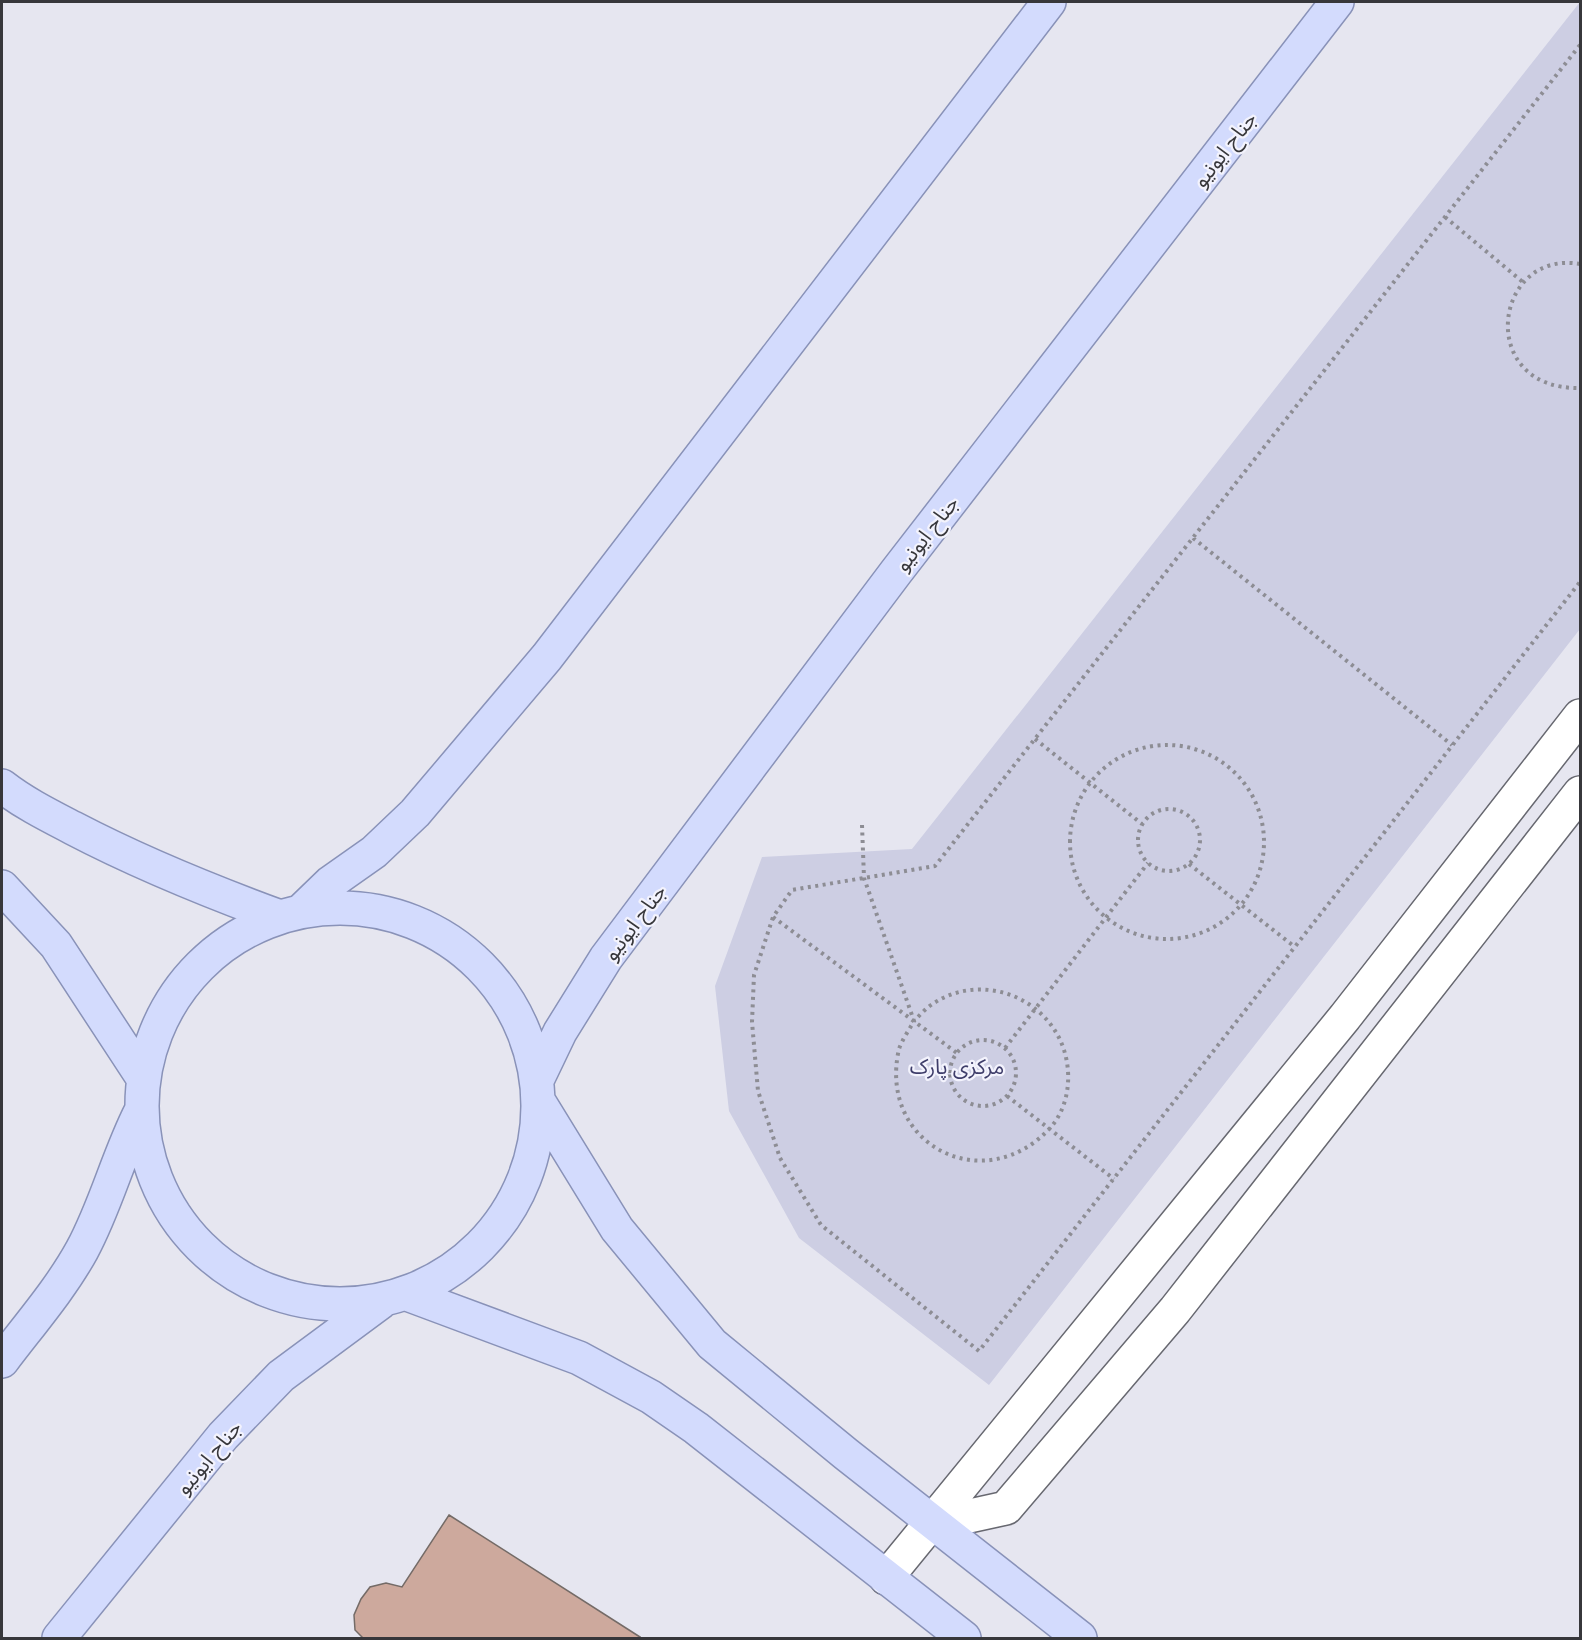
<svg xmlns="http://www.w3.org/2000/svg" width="1582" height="1640" font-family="'Golos Text','Noto Sans Arabic',sans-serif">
<rect width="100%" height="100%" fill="#e6e6f0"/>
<path fill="#cdcee3" d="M1580,2v627l-591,756 -190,-147 -70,-127 -14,-125 47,-129 150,-8z"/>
<path fill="#cda99d" stroke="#746b67" stroke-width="1.5" d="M449,1515l191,122 -1,1h-276l-8,-8 -1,-15 7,-16 9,-12 16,-4 16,4z"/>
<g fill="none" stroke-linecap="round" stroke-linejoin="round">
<defs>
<path id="minor" d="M933,1524l73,-16 169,-198 405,-517
M886,1578l459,-561 235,-301"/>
<path id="major" d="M2,786c22,17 46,29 71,42 67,35 136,63 207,89
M2,887l54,58 87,133
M142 1106a198 198 0 1 1 396 0a198 198 0 1 1-396 0Z
M301,911l29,-28 44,-31 41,-39 132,-156 502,-655
M537,1080l23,-48 46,-74 290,-386 441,-570
M539,1102l78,127 95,115 134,110 234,184
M407,1294l172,64 72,39 45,31 268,210
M2,1361c27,-36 58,-71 80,-111 24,-44 36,-94 59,-139
M59,1638l164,-202 58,-60 100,-74"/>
</defs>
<use href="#minor" stroke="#676870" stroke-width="36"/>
<use href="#major" stroke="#8992b8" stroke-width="36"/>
<path stroke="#8d8d94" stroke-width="4" stroke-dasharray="3 4.5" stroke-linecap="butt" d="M1580,45l-645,821 -143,24 -19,27 -19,58 -2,47 6,69 22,67 41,67 158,126 601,-769
M1445,217l79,66
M1580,264c-87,-15 -105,126 0,124
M1193,538l259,207
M1035,739l107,85
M1070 842a97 97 0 1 1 194 0a97 97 0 1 1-194 0Z
M1138 840a31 31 0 1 1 62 0a31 31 0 1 1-62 0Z
M862,825l2,53 50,143c-5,9 -12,19 -15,28 -22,96 86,151 152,78 18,-21 21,-52 13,-77 -17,-53 -82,-78 -130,-47 -7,4 -14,12 -20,18
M1189,864l106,83
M773,917l184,136
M950 1073a33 33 0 1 1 66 0a33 33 0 1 1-66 0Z
M1005,1048l143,-185
M1007,1096l107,83"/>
<use href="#minor" stroke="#fff" stroke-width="33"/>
<use href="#major" stroke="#d3dbfd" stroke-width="33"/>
</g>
<g text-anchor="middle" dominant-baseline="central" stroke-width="4.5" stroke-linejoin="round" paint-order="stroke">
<g font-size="21" fill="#37373b" stroke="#f3f3fd">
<text transform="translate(1224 149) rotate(-52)">جناح ایونیو</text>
<text transform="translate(926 533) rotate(-52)">جناح ایونیو</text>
<text transform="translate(634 922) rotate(-53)">جناح ایونیو</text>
<text transform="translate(208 1457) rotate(-50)">جناح ایونیو</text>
</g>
<g font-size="21" fill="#3e3d6a" stroke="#f3f3fd">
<text x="957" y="1066">مرکزی پارک</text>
</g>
</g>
<rect width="1582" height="1640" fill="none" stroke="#37373b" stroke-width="6"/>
</svg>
